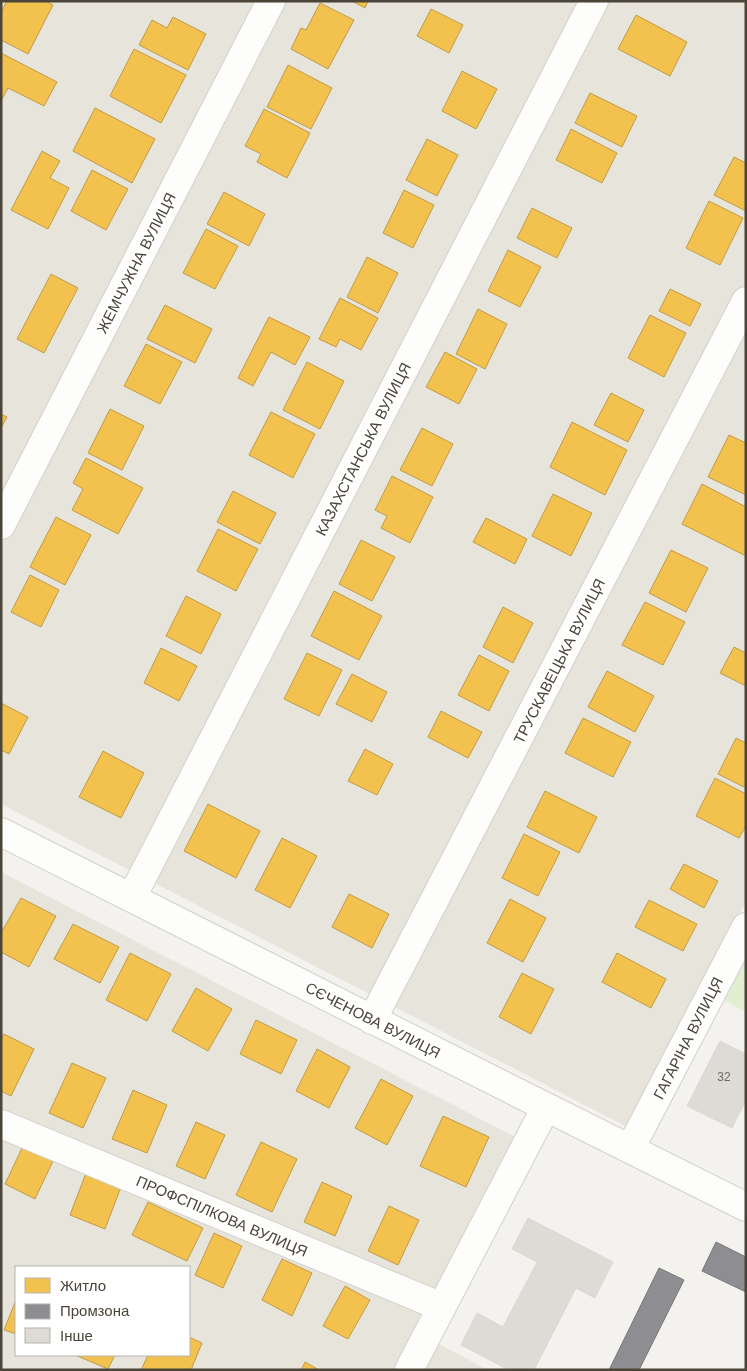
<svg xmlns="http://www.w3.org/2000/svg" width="747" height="1371" font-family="Arial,sans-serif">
<rect width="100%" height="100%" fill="#f4f2ee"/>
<path fill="#e7e4dc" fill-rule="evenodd" d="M1,1h745v900l-115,228 -630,-325z
M1,872l534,275 -102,194 55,29h-487zM16,1267h173v88h-173z"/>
<path fill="#e1eecf" d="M746,959v53l-22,-12z"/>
<path fill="#f2c14e" stroke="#c09c48" d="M7,1h38l8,4 -25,49 -27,-14v-28z
M352,1h16l-3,7z
M320,3l34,17 -26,49 -37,-20 10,-21 5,2z
M431,9l32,16 -14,28 -32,-17z
M636,15l51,27 -17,34 -52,-27z
M173,17l33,17 -18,36 -49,-25 13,-25 15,8z
M134,49l52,26 -25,48 -51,-27z
M1,53l56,29 -13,24 -36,-18 -7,13z
M288,65l44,23 -21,41 -44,-22z
M462,71l35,18 -21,40 -34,-18z
M590,93l47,23 -15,31 -47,-24z
M95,108l60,31 -23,44 -59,-32z
M264,109l46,24 -23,45 -30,-16 4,-8 -16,-8z
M571,129l46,24 -15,30 -46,-23z
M427,139l31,16 -21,41 -31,-16z
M42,151l18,10 -10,17 19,10 -21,41 -37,-19z
M734,157l12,6v48l-32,-16z
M92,170l36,19 -22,41 -35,-19z
M404,190l30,15 -21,43 -30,-15z
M224,192l41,22 -16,32 -42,-22z
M709,201l34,17 -23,47 -34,-17z
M532,208l40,20 -15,30 -40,-20z
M206,229l32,17 -23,43 -32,-16z
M508,250l33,17 -21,40 -32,-16z
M367,257l31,16 -20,40 -31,-16z
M51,274l27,14 -34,65 -27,-14z
M670,289l31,15 -11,22 -31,-15z
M340,298l38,20 -17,32 -21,-11 -4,8 -17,-8z
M165,305l47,24 -17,34 -48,-24z
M478,309l29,15 -22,45 -29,-15z
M650,315l36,18 -22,44 -36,-19z
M269,317l41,20 -15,28 -24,-13 -18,34 -15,-8z
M146,344l36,18 -22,42 -36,-18z
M445,352l32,17 -18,35 -33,-17z
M307,362l37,19 -24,48 -37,-19z
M611,393l33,17 -16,32 -34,-17z
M110,409l34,17 -22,44 -34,-17z
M271,412l44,22 -22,44 -44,-23z
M1,414l6,3 -6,11z
M572,422l55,28 -22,45 -55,-28z
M422,428l31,16 -21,42 -32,-16z
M729,435l17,8v52l-38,-18z
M86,458l57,30 -25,46 -46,-24 11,-21 -10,-6z
M392,476l41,21 -23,46 -29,-15 6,-12 -12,-6z
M702,484l44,23v49l-64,-32z
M233,491l43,22 -16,31 -43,-22z
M553,494l39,19 -21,43 -39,-20z
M56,517l35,18 -26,50 -35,-18z
M486,518l41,21 -12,25 -42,-22z
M218,529l40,20 -22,42 -39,-20z
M361,540l34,17 -23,44 -33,-17z
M671,550l37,18 -22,44 -37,-19z
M30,575l29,15 -18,37 -30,-15z
M334,591l48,25 -23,44 -48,-24z
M186,596l35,18 -20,40 -35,-18z
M645,602l40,20 -22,43 -41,-20z
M503,607l30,16 -20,40 -30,-16z
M734,647l12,6v33l-26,-13z
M161,648l36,18 -18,35 -35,-18z
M307,653l35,17 -23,46 -35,-17z
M479,655l30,16 -20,40 -31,-16z
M607,671l47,25 -19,36 -47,-25z
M352,674l35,18 -15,30 -36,-18z
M1,703l27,14 -19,37 -8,-4z
M441,711l41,21 -14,26 -40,-21z
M583,718l48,24 -18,35 -48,-24z
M736,738l10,5v45l-28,-14z
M365,749l28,15 -16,31 -29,-14z
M103,751l41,22 -23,45 -42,-21z
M715,778l31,16v32l-7,12 -43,-22z
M545,791l52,26 -18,36 -52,-26z
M208,804l52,27 -24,47 -52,-27z
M524,834l36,18 -22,44 -36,-18z
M282,838l35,18 -27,52 -35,-18z
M684,864l34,17 -14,27 -34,-19z
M349,894l40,20 -17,34 -40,-21z
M21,898l35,18 -27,51 -28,-15v-19z
M510,899l36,19 -23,44 -36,-19z
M649,900l48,24 -14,27 -48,-24z
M73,924l46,23 -19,36 -46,-24z
M130,953l41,21 -24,47 -41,-21z
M617,953l49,26 -15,29 -49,-26z
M522,973l32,16 -23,45 -32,-17z
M196,988l36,21 -24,42 -36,-20z
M256,1020l41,20 -16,34 -41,-20z
M4,1034l30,15 -23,47 -10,-5v-52z
M317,1049l33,18 -21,41 -33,-17z
M72,1063l34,15 -23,50 -34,-15z
M381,1079l32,17 -26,49 -32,-17z
M133,1090l34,15 -20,48 -35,-14z
M443,1116l46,21 -23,50 -46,-21z
M196,1122l29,13 -20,44 -29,-13z
M261,1142l36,17 -25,53 -36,-17z
M23,1146l30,15 -18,38 -30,-15z
M86,1173l35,14 -16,42 -35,-14z
M322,1182l30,14 -17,40 -31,-14z
M148,1202l55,26 -16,33 -55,-26z
M389,1206l30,14 -21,45 -30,-14z
M214,1233l28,13 -19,42 -28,-13z
M282,1259l30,14 -20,43 -30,-16z
M345,1286l25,14 -22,39 -25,-13z
M16,1300v34l-12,-4z
M189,1337l13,6 -11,27h-50l7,-15h41z
M75,1355h40l-7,14z
M305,1362l14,8h-18z"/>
<path fill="#8d8d92" stroke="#797777" d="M716,1242l30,15v35l-44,-21z
M659,1268l25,12 -45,90h-30z"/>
<path fill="#dedbd6" stroke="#dcd9d4" d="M720,1041l26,13v46l-14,28 -45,-22z
M528,1218l85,44 -18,36 -19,-10 -42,82h-25l-48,-25 16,-32 26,14 34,-65 -25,-13z"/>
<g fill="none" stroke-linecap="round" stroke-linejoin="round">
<defs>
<path id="minor" d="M1,525l270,-524
M1,832l545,275 200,100
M132,897l462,-896
M372,1020l374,-719
M1,1124l441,183
M630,1149l116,-222
M409,1370l137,-263"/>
</defs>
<use href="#minor" stroke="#d2d0cb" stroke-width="30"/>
<use href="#minor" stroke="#fdfdfc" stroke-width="28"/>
</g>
<g text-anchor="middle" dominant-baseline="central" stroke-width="5" stroke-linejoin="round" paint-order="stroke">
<g font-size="12" fill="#706a61">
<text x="724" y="1077">32</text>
</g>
<g font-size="15" fill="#4b4439" stroke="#fff">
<text transform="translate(136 263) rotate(-63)">ЖЕМЧУЖНА ВУЛИЦЯ</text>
<text transform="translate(363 449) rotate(-63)">КАЗАХСТАНСЬКА ВУЛИЦЯ</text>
<text transform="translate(559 661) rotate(-63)">ТРУСКАВЕЦЬКА ВУЛИЦЯ</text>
<text transform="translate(373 1020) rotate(27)">СЄЧЕНОВА ВУЛИЦЯ</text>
<text transform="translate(688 1038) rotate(-63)">ГАГАРІНА ВУЛИЦЯ</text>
<text transform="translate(222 1216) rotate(23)">ПРОФСПІЛКОВА ВУЛИЦЯ</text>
</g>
</g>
<rect width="747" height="1371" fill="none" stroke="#4b4439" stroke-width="5"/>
<rect x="15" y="1266" width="175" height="90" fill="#ffffff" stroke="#b7b4b0"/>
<rect x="25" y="1278" width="25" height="15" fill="#f2c14e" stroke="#b7b4b0"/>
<text x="60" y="1291" font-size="15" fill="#4b4439">Житло</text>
<rect x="25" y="1304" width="25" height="15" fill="#8d8d92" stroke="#b7b4b0"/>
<text x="60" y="1316" font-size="15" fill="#4b4439">Промзона</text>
<rect x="25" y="1328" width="25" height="15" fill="#dedbd6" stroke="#b7b4b0"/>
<text x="60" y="1341" font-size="15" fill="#4b4439">Інше</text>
</svg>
